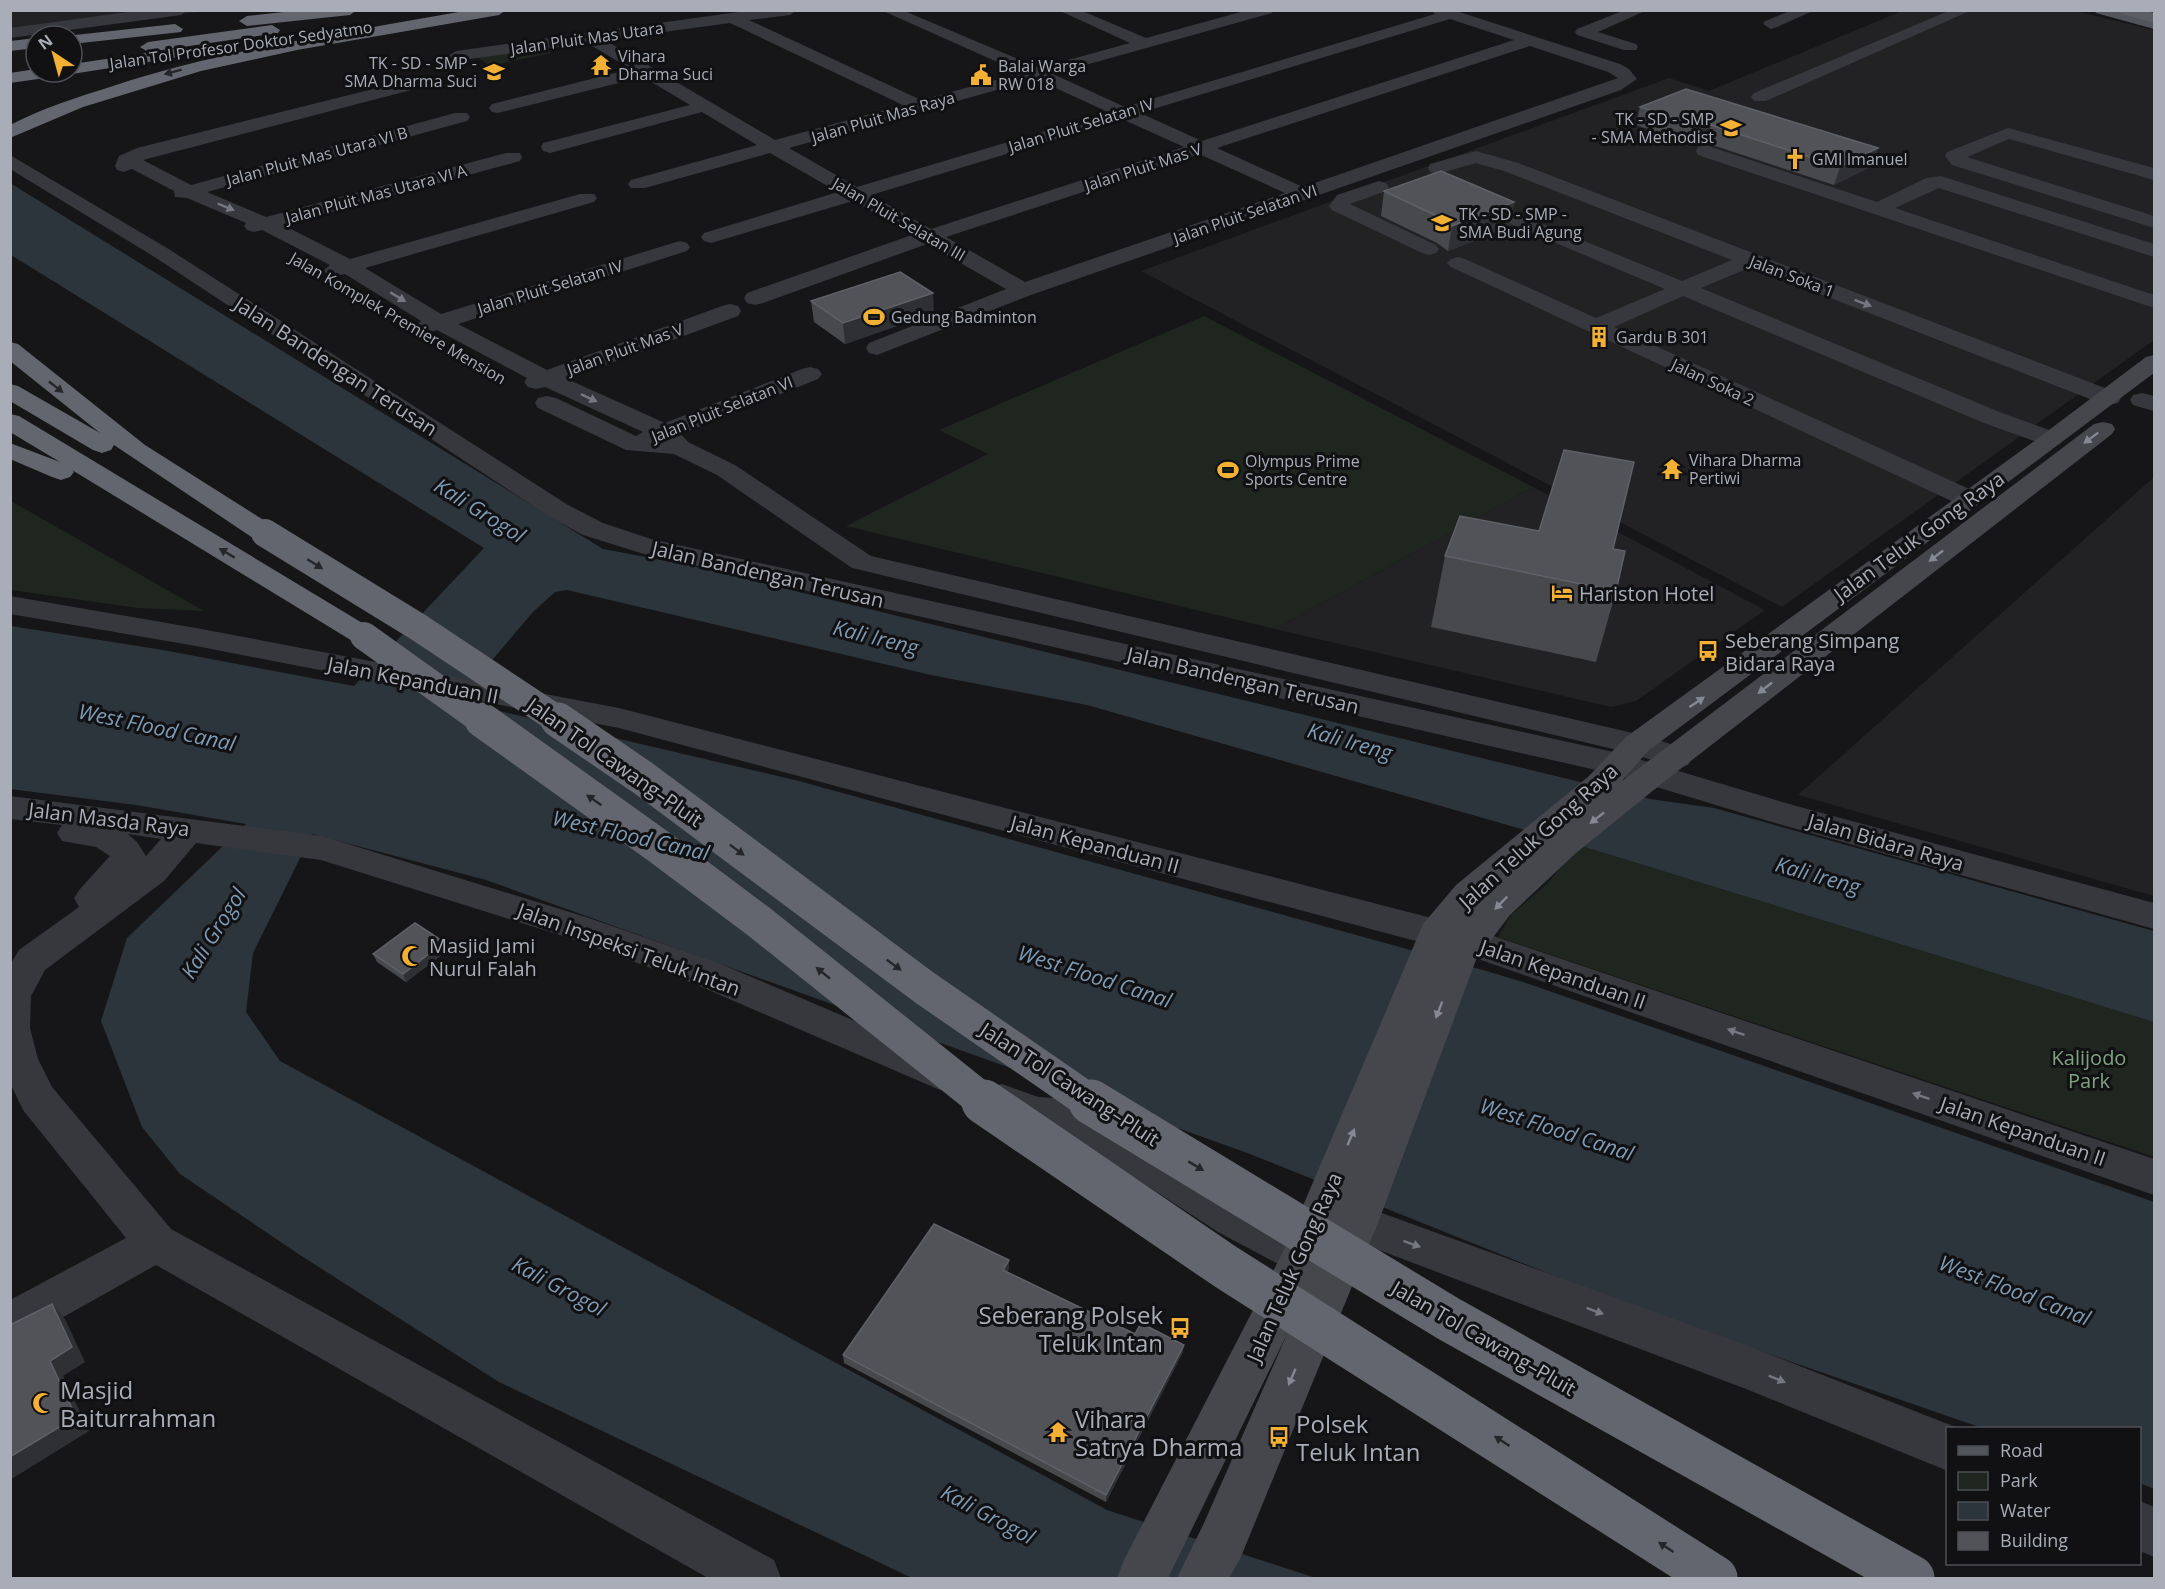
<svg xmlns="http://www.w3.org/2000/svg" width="2165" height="1589" font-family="'Open Sans',sans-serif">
<rect width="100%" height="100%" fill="#161618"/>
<path fill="#222225" d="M11,10l195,1 -195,26z
M1902,11h173l79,19v310l-372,267 -641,-336 528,-193 40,13z
M2154,477v419l-356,-101z
M1533,487l232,123 -129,91 -25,6 -336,-78z"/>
<path fill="#1e261f" d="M540,45l11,8 -61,13 -11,-8z
M1204,316l329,171 -258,142 -429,-103 142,-72 -49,-24z
M11,501l193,110 -66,-3 -127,-18z
M1578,845l576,177v135l-656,-220 13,-22 37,-32z"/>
<path fill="#2c353c" d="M10,183l593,366 85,16 962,234 64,9 440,123v91l-576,-177 -491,-140 -156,-30 -364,-85 -12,2 -22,20 -76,89 342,80 684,189 46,14 625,218v287l-14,-6v-55h-158l-357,-124 -375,-150 -764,-274 -174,-46 -59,119 -7,59 34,49 827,449 209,68h-404l-413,-196 -199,-127 -120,-81 -38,-47 -41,-106 26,-83 119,-114 -110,-19 -126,-16 1,-163 152,24 191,36 130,-138 -473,-293z"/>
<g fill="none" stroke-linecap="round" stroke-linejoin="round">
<path fill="#37383d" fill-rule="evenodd" d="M143,10h45l-7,5 -171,23v-10z
M753,10h44l-7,5 -41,5 172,80 101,-27 -141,-63h21l137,58 91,-25 -72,-33h22l66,28 102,-28h26l-2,3 -219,61 72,33 310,-93 -4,-4 25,1 164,53 9,5 8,10 -16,11 -590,205 -154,60 -8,-2 -3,-5 3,-5 137,-54 -79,-45 -164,59 -8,2 -8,-2 -3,-5 3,-5 165,-58 -59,-34 -135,40 -7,2 -7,-2 -3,-4 3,-4 134,-41 -68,-39 -125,35h-14l-3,-4 3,-4 126,-35 -55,-33 -152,41 -7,-2 -2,-4 2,-4 147,-38 -47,-28 -145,36 -6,-1 -3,-4 3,-4 139,-35 -44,-26 -131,18 -8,-5 8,-5zM1450,19l64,21 -312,101 -62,-28zM730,23l173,82 -128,35 -170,-100zM1530,46l78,26 10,6 -315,109 -86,-39zM1036,79l72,33 -251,75 -68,-39zM1122,119l62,28 -253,82 -60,-34zM1199,154l86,39 -260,89 -79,-45z
M1625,10h22l-49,22 38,12 2,3 -2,3h-12l-47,-15 -2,-3 2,-3z
M1792,10h23l-38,17 -6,2 -8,-5 2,-3z
M1951,10h21l-206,91h-12l-3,-4 3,-4z
M409,80l6,1 3,4 -3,4 -272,71 48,25 264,-72h12l3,4 -3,4 -260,71 59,25 240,-64h14l2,4 -2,4 -237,64 67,34 230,-65h14l3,4 -3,4 -229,66 76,46 232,-71 7,-2 7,2 3,4 -3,4 -229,73 89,46 175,-64 8,-2 8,2 3,5 -3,5 -171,63 98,44 137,-54 8,-2 8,2 4,5 -4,5 -137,55 7,8 47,23 136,91 766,178 51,15 5,8 -5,8 -11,3 -47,-15 -778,-185 -135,-93 -43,-21 -48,-4 -88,-42 -3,-5 3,-5 9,-2 9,2 80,38 7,-4 -98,-45 -9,2 -8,-2 -4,-5 3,-4 -90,-48 -10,3 -8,-2 -3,-5 5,-5 -76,-47 -10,2 -8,-1 -3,-5 6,-5 -68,-35 -8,2 -7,-2 -3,-4 2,-3 -59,-25 -12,-1 -1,-6 -42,-22 -8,3 -7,-2 -2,-4 4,-10 18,-8z
M2008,128l146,40v12l-145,-41 -42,18 187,59v12l-202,-63 -7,-9 2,-4z
M1705,145l172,57 49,-24 15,-2 213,68v13l-215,-69 -44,20 259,87v13l-456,-153 -2,-4 2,-4z
M1476,151l42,12 600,230 3,5 -3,5 -9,2 -9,-2 -349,-136 -50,21 301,125 58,21 4,5 -4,5 -9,3 -67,-24 -301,-127 -69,31 364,166 4,6 -4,6 -9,2 -9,-2 -509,-238 -4,-4 4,-4 7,-2 7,2 131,59 69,-29 -202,-85 -3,-4 3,-4 7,-2 212,87 50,-21 -228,-89 -28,-8 -39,11 -7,-2 -2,-4 2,-4z
M10,155l157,93 401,257 35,18 48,16 967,214 11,3 5,8 -5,8 -11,3 -974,-221 -61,-19 -33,-18 -397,-261 -143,-87z
M1379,181l7,2 3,4 -3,4 -36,13 86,41 3,4 -3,4 -7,2 -7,-2 -90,-43 -3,-4 8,-11z
M2142,393l12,3v15l-21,-6 -3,-5 3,-5z
M10,596l186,32 423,80 851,220 684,231v36l-690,-241 -845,-226 -423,-82 -186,-32z
M10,796l312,40 264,81 130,45 238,101 6,11 -6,11 -14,5 -250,-108 -130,-47 -239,-75 -125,-17 -32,38 -119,89 -14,26 -1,32 8,31 14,28 119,142 603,331 7,18h-73l-552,-313 -130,73 -16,6v-44l116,-62 -103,-128 -13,-27v-118l9,-15 60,-43 -5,-9 6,-9 30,-33 -14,-9 -34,-6 -5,-8 5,-8 -52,-6zM128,834l33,5 -15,17 -9,-14z
M1002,1084l36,13 34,2 14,5 162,102 92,47 7,14 -7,14 -15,6 -15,-6 -92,-49 -153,-100 -30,-1 -47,-19 -6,-12 6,-12z
M1357,1204l397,144 204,80h-10v43l-202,-82 -404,-153 -6,-13 6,-13z
M2140,1501l14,6v50l-14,-6z"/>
<path fill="#37383d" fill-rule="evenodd" d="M1618,753l171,51 365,99v26l-382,-107 -165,-50 -5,-8 5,-8z"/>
<path fill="#45474d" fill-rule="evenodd" d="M2154,355v18l-506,378 -26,30 472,-357 9,-2 9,2 3,5 -3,5 -447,347 -89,72 -66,62 -34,45 -98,263 -138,336 -11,19h-52l27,-55 84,-191 -120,246h-51l7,-18 161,-312 138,-324 33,-39 132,-108 38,-40 407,-295 113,-85z"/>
<path fill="#53555c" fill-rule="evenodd" d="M2094,10h27l33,9v10l-58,-16z"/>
<path fill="#5b5e65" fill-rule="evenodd" d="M2118,10h26l10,3v10l-34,-10z"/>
<path fill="#63666e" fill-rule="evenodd" d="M302,10h55l-7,5 -103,11 -8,-5 8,-5z
M470,10h36l-7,5 -202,35 -96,21 -118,36 -73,31v-13c33,-17 68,-28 103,-39 116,-38 237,-54 357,-76z
M175,24l8,5 -2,3 -109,12v-8h-6z
M272,25l8,5 -2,3 -130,19 -8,-5 8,-5z
M36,38v10l-26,3v-10z
M174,49l6,2 2,3 -2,3 -108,17 -6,-2h6v-8z
M36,69v3h24l-8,5 -42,6v-10z
M10,342l8,2 127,101 128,81 4,6 -4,6 -10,2 -10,-2 -139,-93 -3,5 -9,3 -9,-3 -83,-49v-17l8,2 82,47 -90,-72z
M10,414l9,2 355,214 5,6 -5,6 -10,3 -10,-3 -282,-172 2,2 -4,5 -9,3 -9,-3 -42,-18v-16l50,19 -50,-30z"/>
<path stroke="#63666e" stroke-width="28" d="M265,533l153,94 143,95
M364,636l120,86"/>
<path stroke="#63666e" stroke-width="35" d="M482,720l176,126 100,75 229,183
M558,720l85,58 282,210 168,116"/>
<path stroke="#63666e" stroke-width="45" d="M984,1102l242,165 489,311
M1091,1102l358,217 463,259"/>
</g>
<path fill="#47494d" d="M1640,107l238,41 -6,18 -38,19 -128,-42 -9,2 -61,-20z
M1384,191l130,11 -4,25 -62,24 -11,-8 -56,-27z
M811,301l123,12 -89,31 -31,-22z
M1613,549l3,42 -20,71 -165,-35 14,-71z
M444,942l4,8 -42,32 -29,-20 -4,-8z
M1009,1268l-2,4 128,62 48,18 -77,150 -262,-139 -1,-8z"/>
<path fill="#2f3033" d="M1711,125l-5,18 -9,2 5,-18z
M1878,148l-6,18 -38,19 6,-18z
M1514,202l-4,25 -62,24 4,-25z
M933,293l1,20 -89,31 -2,-21z
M444,942l4,8 -42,32 -3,-8z
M1009,1260v8l-6,10v-8z
M52,1304l13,15 20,43 -22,14 26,55 -79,49v-23l40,-96z
M1184,1345l-1,7 -77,150v-7z"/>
<path fill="#525359" stroke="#5f6168" stroke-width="1.5" d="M1686,89l192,59 -38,19 -129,-42 -9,2 -62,-20z
M1441,171l73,31 -62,24 -11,-8 -57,-27z
M900,272l33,21 -90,30 -32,-22z
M1564,450l70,12 -21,87 12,2 -9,40 -171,-35 15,-40 79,15z
M415,923l29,19 -41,32 -30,-20z
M934,1224l75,36 -6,10 132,64 6,-11 43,22 -78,150 -263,-140z
M52,1304l20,43 -22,14 26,56 -66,40v-132z"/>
<defs><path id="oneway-solid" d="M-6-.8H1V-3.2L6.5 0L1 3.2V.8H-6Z" transform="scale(1.5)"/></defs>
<g fill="#26262a">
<use href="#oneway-solid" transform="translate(173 72) rotate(165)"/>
<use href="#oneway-solid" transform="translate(56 387) rotate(38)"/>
<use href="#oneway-solid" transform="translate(227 553) rotate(-149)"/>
<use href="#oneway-solid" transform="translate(315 564) rotate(32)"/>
<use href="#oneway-solid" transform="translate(594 800) rotate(-145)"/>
<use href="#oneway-solid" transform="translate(737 850) rotate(37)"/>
<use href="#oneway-solid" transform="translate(894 965) rotate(36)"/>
<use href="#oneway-solid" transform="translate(823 973) rotate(-141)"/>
<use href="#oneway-solid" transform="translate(1196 1166) rotate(31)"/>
<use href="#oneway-solid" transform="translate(1502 1441) rotate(-147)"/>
<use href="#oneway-solid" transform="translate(1666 1547) rotate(-147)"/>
</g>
<g fill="#757881">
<use href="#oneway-solid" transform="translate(226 207) rotate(23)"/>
<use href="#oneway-solid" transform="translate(398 297) rotate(31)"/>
<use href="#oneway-solid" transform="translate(1863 303) rotate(21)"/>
<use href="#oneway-solid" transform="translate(589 398) rotate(25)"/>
<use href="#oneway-solid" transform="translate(1736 1032) rotate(-161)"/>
<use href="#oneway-solid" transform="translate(1921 1096) rotate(-161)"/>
<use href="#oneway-solid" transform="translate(1412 1244) rotate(20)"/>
<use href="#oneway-solid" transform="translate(1595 1311) rotate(20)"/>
<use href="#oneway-solid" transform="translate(1777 1379) rotate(22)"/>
</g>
<g fill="#858993">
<use href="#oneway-solid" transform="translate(2091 438) rotate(143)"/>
<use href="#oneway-solid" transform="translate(1936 556) rotate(142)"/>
<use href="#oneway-solid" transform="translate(1765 688) rotate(142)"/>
<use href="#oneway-solid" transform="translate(1697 702) rotate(-34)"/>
<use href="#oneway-solid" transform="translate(1597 818) rotate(142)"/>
<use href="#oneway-solid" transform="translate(1501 903) rotate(134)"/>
<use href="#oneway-solid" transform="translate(1439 1010) rotate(111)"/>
<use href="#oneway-solid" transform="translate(1351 1137) rotate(-67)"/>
<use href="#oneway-solid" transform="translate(1292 1377) rotate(113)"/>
</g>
<defs>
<symbol id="temple-bare" viewBox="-9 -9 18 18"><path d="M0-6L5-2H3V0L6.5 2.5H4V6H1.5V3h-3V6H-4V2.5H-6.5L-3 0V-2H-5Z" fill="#f2b134" stroke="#111113" stroke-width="2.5" paint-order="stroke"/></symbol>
<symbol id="school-bare" viewBox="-9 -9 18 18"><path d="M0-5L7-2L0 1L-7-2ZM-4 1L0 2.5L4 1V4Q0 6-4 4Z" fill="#f2b134" stroke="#111113" stroke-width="2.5" paint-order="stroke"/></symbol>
<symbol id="civic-bare" viewBox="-9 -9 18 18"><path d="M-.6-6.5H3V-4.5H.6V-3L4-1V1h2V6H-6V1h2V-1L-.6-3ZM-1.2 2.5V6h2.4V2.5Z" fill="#f2b134" stroke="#111113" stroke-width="2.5" paint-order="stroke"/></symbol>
<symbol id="church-bare" viewBox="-9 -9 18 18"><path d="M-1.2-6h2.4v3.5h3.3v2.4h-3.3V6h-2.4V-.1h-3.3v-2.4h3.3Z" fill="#f2b134" stroke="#111113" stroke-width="2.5" paint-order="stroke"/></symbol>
<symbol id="stadium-bare" viewBox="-9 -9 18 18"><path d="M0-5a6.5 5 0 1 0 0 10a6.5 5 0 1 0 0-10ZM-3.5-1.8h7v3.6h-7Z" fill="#f2b134" stroke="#111113" stroke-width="2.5" paint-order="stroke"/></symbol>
<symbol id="building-bare" viewBox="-9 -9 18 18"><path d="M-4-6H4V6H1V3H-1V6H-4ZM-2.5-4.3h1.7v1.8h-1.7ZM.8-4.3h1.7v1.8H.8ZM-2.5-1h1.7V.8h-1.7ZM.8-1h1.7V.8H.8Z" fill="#f2b134" stroke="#111113" stroke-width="2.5" paint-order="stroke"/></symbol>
<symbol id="hotel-bare" viewBox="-9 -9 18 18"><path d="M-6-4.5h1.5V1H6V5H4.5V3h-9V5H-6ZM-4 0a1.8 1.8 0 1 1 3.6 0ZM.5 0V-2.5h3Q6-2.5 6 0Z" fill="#f2b134" stroke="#111113" stroke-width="2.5" paint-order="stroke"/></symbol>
<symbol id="bus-bare" viewBox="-9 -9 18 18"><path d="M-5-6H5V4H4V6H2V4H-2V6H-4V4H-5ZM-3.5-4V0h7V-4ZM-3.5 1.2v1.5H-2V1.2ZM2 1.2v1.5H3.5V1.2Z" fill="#f2b134" stroke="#111113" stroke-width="2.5" paint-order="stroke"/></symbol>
<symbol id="mosque-bare" viewBox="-9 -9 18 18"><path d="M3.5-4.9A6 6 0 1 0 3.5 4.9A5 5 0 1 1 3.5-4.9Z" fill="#f2b134" stroke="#111113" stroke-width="2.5" paint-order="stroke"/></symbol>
</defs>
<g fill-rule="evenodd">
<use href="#temple-bare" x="586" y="50" width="30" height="30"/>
<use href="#school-bare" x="479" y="57" width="30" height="30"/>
<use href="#civic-bare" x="966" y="60" width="30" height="30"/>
<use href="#school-bare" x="1716" y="113" width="30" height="30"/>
<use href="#church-bare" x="1780" y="144" width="30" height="30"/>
<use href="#school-bare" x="1427" y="208" width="30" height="30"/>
<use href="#stadium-bare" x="859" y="302" width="30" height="30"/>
<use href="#building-bare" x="1584" y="322" width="30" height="30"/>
<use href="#temple-bare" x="1657" y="454" width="30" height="30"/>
<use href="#stadium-bare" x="1213" y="455" width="30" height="30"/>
<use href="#hotel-bare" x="1547" y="578" width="30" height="30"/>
<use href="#bus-bare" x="1693" y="636" width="30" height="30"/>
<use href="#mosque-bare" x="397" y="941" width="30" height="30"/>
<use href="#bus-bare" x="1165" y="1313" width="30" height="30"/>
<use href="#mosque-bare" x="28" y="1388" width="30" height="30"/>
<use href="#temple-bare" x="1043" y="1417" width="30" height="30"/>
<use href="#bus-bare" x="1264" y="1422" width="30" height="30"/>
</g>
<g text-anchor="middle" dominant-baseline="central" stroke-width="6" stroke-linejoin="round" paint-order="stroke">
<g font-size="16" fill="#a8adb8" stroke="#111113">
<text transform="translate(587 38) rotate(-8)">Jalan Pluit Mas Utara</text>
<text transform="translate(241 45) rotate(-8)">Jalan Tol Profesor Doktor Sedyatmo</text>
<text transform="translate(883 117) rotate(-16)">Jalan Pluit Mas Raya</text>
<text transform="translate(1081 125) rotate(-17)">Jalan Pluit Selatan IV</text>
<text transform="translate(317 156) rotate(-15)">Jalan Pluit Mas Utara VI B</text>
<text transform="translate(1143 167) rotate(-18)">Jalan Pluit Mas V</text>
<text transform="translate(376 194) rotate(-15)">Jalan Pluit Mas Utara VI A</text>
<text transform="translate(1245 214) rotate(-19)">Jalan Pluit Selatan VI</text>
<text transform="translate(899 219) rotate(30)">Jalan Pluit Selatan III</text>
<text transform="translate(1792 276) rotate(21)">Jalan Soka 1</text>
<text transform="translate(550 287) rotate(-17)">Jalan Pluit Selatan IV</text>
<text transform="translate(398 318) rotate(30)">Jalan Komplek Premiere Mension</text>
<text transform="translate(625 349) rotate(-20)">Jalan Pluit Mas V</text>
<text transform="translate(1713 382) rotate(25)">Jalan Soka 2</text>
<text transform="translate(722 409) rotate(-22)">Jalan Pluit Selatan VI</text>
</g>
<g font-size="16" fill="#a8adb8" stroke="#111113" text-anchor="start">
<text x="618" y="56">Vihara<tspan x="618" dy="18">Dharma Suci</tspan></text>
<text x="477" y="63" text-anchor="end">TK - SD - SMP -<tspan x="477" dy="18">SMA Dharma Suci</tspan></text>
<text x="998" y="66">Balai Warga<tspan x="998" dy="18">RW 018</tspan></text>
<text x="1714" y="119" text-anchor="end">TK - SD - SMP<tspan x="1714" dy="18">- SMA Methodist</tspan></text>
<text x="1812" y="159">GMI Imanuel</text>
<text x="1459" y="214">TK - SD - SMP -<tspan x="1459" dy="18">SMA Budi Agung</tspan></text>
<text x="891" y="317">Gedung Badminton</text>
<text x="1616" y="337">Gardu B 301</text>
<text x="1689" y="460">Vihara Dharma<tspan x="1689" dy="18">Pertiwi</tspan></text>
<text x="1245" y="461">Olympus Prime<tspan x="1245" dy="18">Sports Centre</tspan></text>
</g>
<g font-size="20" fill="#a8adb8" stroke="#111113">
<text transform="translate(336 366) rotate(33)">Jalan Bandengan Terusan</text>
<text transform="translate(1919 536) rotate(-36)">Jalan Teluk Gong Raya</text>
<text transform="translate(768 574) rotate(13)">Jalan Bandengan Terusan</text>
<text transform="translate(413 680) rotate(11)">Jalan Kepanduan II</text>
<text transform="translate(1243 680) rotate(13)">Jalan Bandengan Terusan</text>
<text transform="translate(615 762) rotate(35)">Jalan Tol Cawang–Pluit</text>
<text transform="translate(109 819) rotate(7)">Jalan Masda Raya</text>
<text transform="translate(1538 836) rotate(-42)">Jalan Teluk Gong Raya</text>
<text transform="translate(1886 842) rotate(16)">Jalan Bidara Raya</text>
<text transform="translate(1095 844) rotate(15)">Jalan Kepanduan II</text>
<text transform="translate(629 949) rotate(20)">Jalan Inspeksi Teluk Intan</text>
<text transform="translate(1563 974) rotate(19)">Jalan Kepanduan II</text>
<text transform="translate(1070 1084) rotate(33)">Jalan Tol Cawang–Pluit</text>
<text transform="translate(2023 1131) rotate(19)">Jalan Kepanduan II</text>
<text transform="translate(1294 1267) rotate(-66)">Jalan Teluk Gong Raya</text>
<text transform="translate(1484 1338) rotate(30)">Jalan Tol Cawang–Pluit</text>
</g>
<g font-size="20" fill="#a8adb8" stroke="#111113" text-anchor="start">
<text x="1579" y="593">Hariston Hotel</text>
<text x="1725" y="640">Seberang Simpang<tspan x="1725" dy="23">Bidara Raya</tspan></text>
<text x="429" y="945">Masjid Jami<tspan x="429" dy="23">Nurul Falah</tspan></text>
</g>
<g font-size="20" fill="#7fa381" stroke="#111113">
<text x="2089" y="1057">Kalijodo<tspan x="2089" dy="23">Park</tspan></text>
</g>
<g font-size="21" font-style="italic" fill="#7f9bb3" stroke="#111113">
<text transform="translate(480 510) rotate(32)">Kali Grogol</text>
<text transform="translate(876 637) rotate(14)">Kali Ireng</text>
<text transform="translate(157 727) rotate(12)">West Flood Canal</text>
<text transform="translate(1350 741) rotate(16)">Kali Ireng</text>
<text transform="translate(631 835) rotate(13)">West Flood Canal</text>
<text transform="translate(1818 875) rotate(16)">Kali Ireng</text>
<text transform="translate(213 933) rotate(-58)">Kali Grogol</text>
<text transform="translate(1095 976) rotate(18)">West Flood Canal</text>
<text transform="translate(1557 1129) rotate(18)">West Flood Canal</text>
<text transform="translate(559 1286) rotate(28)">Kali Grogol</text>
<text transform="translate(2015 1290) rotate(21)">West Flood Canal</text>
<text transform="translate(988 1514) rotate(28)">Kali Grogol</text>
</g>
<g font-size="24" fill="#a8adb8" stroke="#111113" text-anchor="start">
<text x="1163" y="1314" text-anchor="end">Seberang Polsek<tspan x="1163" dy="28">Teluk Intan</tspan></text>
<text x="60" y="1389">Masjid<tspan x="60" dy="28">Baiturrahman</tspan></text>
<text x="1075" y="1418">Vihara<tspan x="1075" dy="28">Satrya Dharma</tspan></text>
<text x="1296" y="1423">Polsek<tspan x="1296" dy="28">Teluk Intan</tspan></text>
</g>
</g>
<rect width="2165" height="1589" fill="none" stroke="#a8adb8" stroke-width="24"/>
<rect x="1946" y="1427" width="195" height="138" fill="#111113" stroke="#4d4f55" stroke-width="1.5"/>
<rect x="1958" y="1446" width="30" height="9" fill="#53555c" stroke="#4d4f55" stroke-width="1.5"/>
<text x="2000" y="1457" font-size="18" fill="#a8adb8">Road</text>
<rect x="1958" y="1472" width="30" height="18" fill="#1e261f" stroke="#4d4f55" stroke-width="1.5"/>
<text x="2000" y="1487" font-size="18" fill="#a8adb8">Park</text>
<rect x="1958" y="1502" width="30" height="18" fill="#2c353c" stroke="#4d4f55" stroke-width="1.5"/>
<text x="2000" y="1517" font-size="18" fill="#a8adb8">Water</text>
<rect x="1958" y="1532" width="30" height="18" fill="#525359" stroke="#4d4f55" stroke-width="1.5"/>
<text x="2000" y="1547" font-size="18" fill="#a8adb8">Building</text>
<g transform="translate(54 54) rotate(324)"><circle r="28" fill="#111113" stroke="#4d4f55" stroke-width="1.5"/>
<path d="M0-4.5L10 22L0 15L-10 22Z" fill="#f2b134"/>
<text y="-9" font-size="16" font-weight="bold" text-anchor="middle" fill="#a8adb8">N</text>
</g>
</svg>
